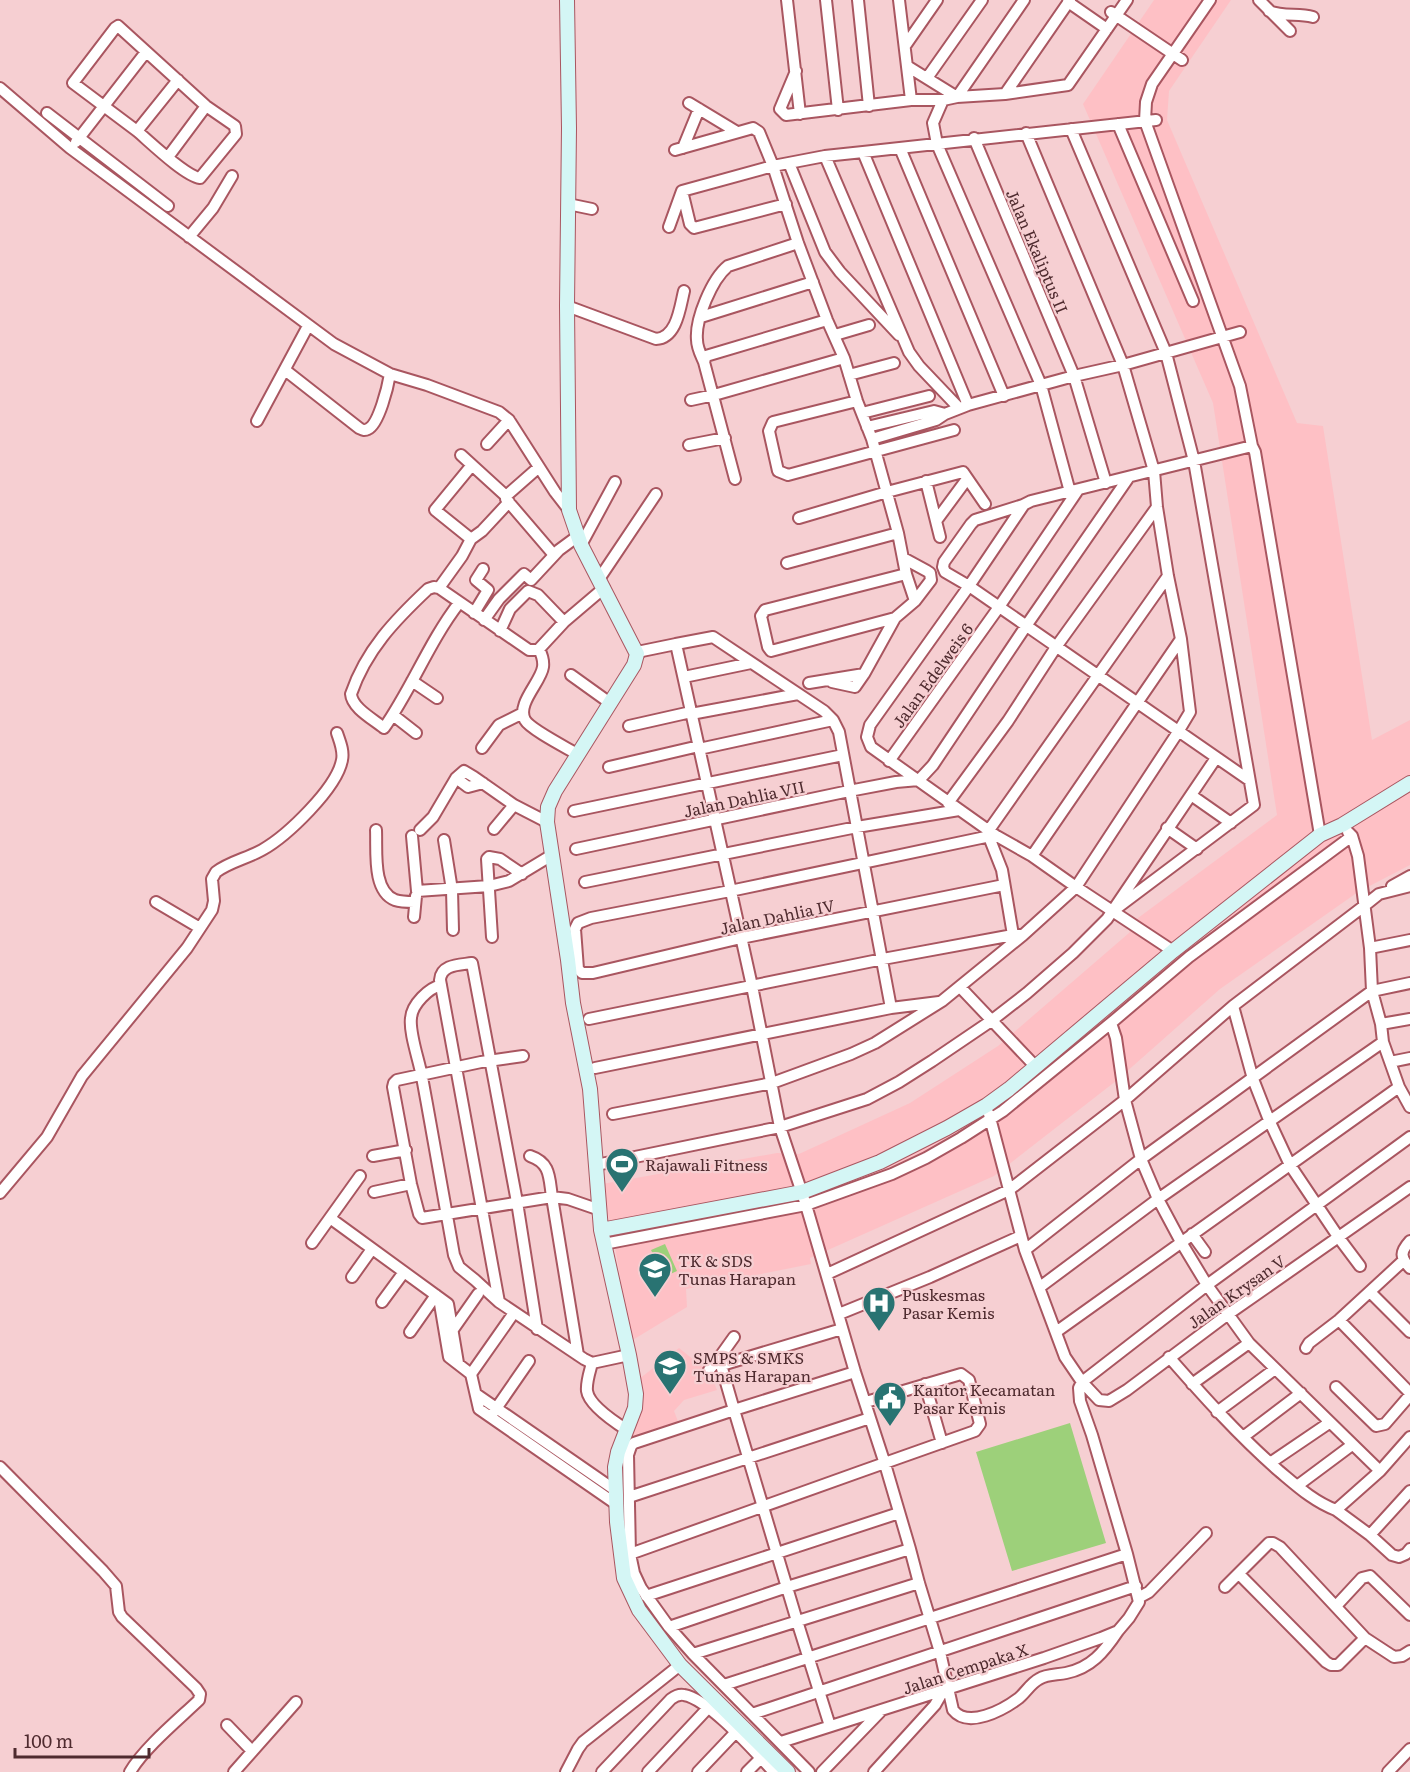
<svg xmlns="http://www.w3.org/2000/svg" width="1410" height="1772" font-family="Literata,serif">
<rect width="100%" height="100%" fill="#f6cfd2"/>
<path fill="#fec0c5" d="M1154,0h77l-62,91 -2,29 130,303 26,3 49,314 38,-20v145l-52,27 -138,97 -104,92 -122,95 -184,82 1,6 -125,25 1,18 -56,34 -15,-88 -14,-69 175,-31 22,1 111,-51 88,-57 131,-113 9,-15 139,-103 -64,-412 -130,-299z
M679,1348l31,25 7,17 -33,10 -10,11 5,13 -51,15 11,-60z"/>
<path fill="#9dd07a" d="M665,1244l12,27 -13,6 -13,-27z
M1070,1423l36,120 -94,28 -36,-119z"/>
<g fill="none" stroke-linecap="round" stroke-linejoin="round">
<defs>
<path id="street" d="M787,0l13,114
M826,0l12,110
M858,0l11,106
M899,0l12,100
M1210,0l-58,84 -6,18 -1,19 95,265 12,60 3,6 65,383
M1259,0l31,31
M1068,2l39,27
M1269,11c14,6 29,2 44,6
M1111,12l71,48
M118,26l88,80 29,20 1,8 -36,44c-15,-2 -50,-36 -63,-47 -21,-16 -43,-32 -64,-48l42,-55z
M905,46l32,-46
M907,66l50,31 67,-97
M796,71l-16,38 6,6 125,-15h32l14,-3 48,-3 63,-9 59,-85
M927,78l55,-78
M0,88l70,60 264,196 56,30 37,11 72,27 10,8 46,72 14,18
M1005,94l65,-94
M943,100l-10,23 4,21 104,241 29,107
M689,103l48,29
M47,113l121,93
M1118,124l75,177
M1071,129l95,224 28,108 60,344 -141,106
M137,131l41,-51
M1026,133l97,232 31,106 3,36 11,69 13,63 -149,217
M974,138l100,238 32,107
M76,142l70,-90
M683,148l16,-39
M900,148l104,248
M675,150l78,-22 6,4 14,34 -91,25
M863,152l105,253
M825,156l84,196 10,14 40,42
M168,157l38,-51
M789,163l36,89 15,20 59,63
M682,191l8,33 4,4 92,-24
M568,204l24,5
M669,227l13,-36
M189,237l24,-29 19,-32
M567,306l89,33c21,-1 24,-32 28,-48
M701,317l112,-35
M835,335l34,-10
M704,362c-3,-7 -7,-14 -7,-22 -2,-21 15,-61 31,-74l70,-23
M285,370l74,58c4,2 5,3 9,1 11,-5 20,-43 22,-55
M849,375l45,-12
M691,400l23,-5 130,-37
M857,401l-84,21 -4,9 9,40 10,4 166,-45
M862,413l67,-17
M257,421l51,-95
M867,427l67,-16 11,3
M872,439l64,-19 9,-6 23,-9 106,-29 49,-11 117,-33
M487,444l22,-24
M689,445l36,-7
M461,455l45,41 33,-29
M735,479l-31,-117 2,-6 121,-36
M926,481l14,56
M506,496v3l48,56
M1023,506l-54,80 -99,139 -3,12 4,10 124,88 37,21 44,31 97,64
M799,518l88,-26 76,-20 22,32
M936,521l31,-42
M471,539l-36,-29 37,-45
M581,545l34,-63
M787,563l111,-30
M599,579l57,-85
M439,588l23,-32 9,-17 11,-8 27,-29
M915,601l-9,-27 -8,-41 -26,-94 -15,-38 -13,-43 -17,-38 -29,-77 -25,-77 52,-10 38,-4 293,-32
M459,603c-30,39 -47,85 -75,125 -11,-9 -32,-20 -33,-34 15,-44 44,-74 77,-105l6,-2 5,1 90,62h8l2,-1 25,-27 40,-34
M474,613l14,-23 -12,-10 7,-11
M895,618l-124,33 -3,-4 -7,-31 4,-6 141,-36
M484,620l15,-21 25,-25 7,6 28,-30 19,-14
M500,631l10,-22 18,-18 10,4 26,27
M676,644l37,-7 111,74 9,9
M539,649c3,6 5,11 4,18 -2,15 -27,37 -18,53 5,9 42,28 52,34
M637,654l5,-3 34,-7 76,342 28,141 26,78 49,167 30,92 25,85 9,34 21,69 13,58c15,19 50,0 66,-12 7,-6 12,-15 20,-19 8,-5 18,-4 27,-6 25,-5 38,-21 52,-42
M571,675l39,28
M684,677l67,-14
M412,681l25,17
M832,682l23,5 9,-13
M809,683l55,-9 31,-56 20,-17 16,-21 -1,-7 -3,-2 -24,-13
M691,714l107,-20
M393,715l23,18
M629,726l62,-14
M482,748l17,-23 24,-12
M889,761l110,-154 79,-117
M609,767l90,-21
M456,778l12,9 15,-4
M1249,780l-280,-194 -24,-14 -2,-5 1,-5 27,-38 4,-4 48,-15 8,-4 221,-55
M1191,795l40,28
M948,803l60,-82 48,-74 101,-140
M514,805l33,17
M574,811l269,-56
M1167,828l30,21
M376,830c1,21 -4,61 19,70 6,2 13,2 19,2
M420,830l13,-13 23,-39 8,-7 10,6 40,28 -20,24
M989,830l179,-254
M1348,832l4,4 6,20 12,92 2,43 9,33 2,18 16,45 11,20
M995,835l-265,56 -139,27 -13,5 -3,6 3,40 4,4h11l148,-35 263,-53
M412,836l5,55 72,-5 20,-5 43,-26
M989,837l13,33 11,65
M444,840l8,50 1,40
M576,849l273,-58 47,-9 23,-2 14,-15 93,-139 103,-149
M585,882l272,-55 102,-17
M1392,886l18,-10
M156,902l44,26
M414,917l2,-21
M492,937l-5,-78 2,-2 11,2 22,15
M1370,948l40,-8
M441,985c-12,3 -29,19 -30,33 -2,15 8,42 11,59 11,59 21,118 32,178l5,12 16,13 24,22 85,57 8,4 37,-8
M960,987l76,80
M1233,1006l20,73 16,41 21,45 49,73 21,28
M891,1008l48,-6
M589,1019l294,-60 130,-24h10
M1111,1023l5,15 9,62 16,59 17,40 23,43 26,43 42,58 131,128
M1381,1024l29,-5
M523,1056l-42,6 -84,18 -3,3 -1,4 18,97 8,30 3,4 130,-21c-3,-19 -1,-34 -22,-41
M1390,1062l20,-4
M595,1068l296,-60 -52,-276 -6,-12 -134,29
M613,1114l159,-31 79,-29 24,-11 67,-42 81,-66 53,-48 102,-155 12,-20 -9,-73
M989,1114l36,136 40,107 17,25 17,18 10,1 18,-11 100,-75 183,-128
M373,1156l33,-6
M601,1164l179,-37 87,-28 32,-17 33,-21 59,-40 36,-28 46,-40 34,-34 109,-161
M374,1192l37,-8
M0,1193l47,-56 35,-61 105,-128 25,-38 2,-9 -2,-22 4,-7c13,-10 32,-14 46,-22 25,-14 75,-62 80,-90 2,-9 -2,-18 -5,-27
M330,1218l118,86 10,59
M1192,1234l13,18
M1410,1241c-10,11 -10,16 0,27
M312,1243l48,-67
M604,1244l202,-39 86,-31 34,-16 35,-20 42,-27 108,-88 78,-66 163,-121
M1025,1250l116,-91 231,-168 38,-8
M827,1274l182,-84 116,-90 108,-94 131,-100 15,-12 31,-8
M352,1277l20,-28
M1040,1287l118,-88 225,-157
M1370,1292l40,40
M439,1298l10,59 22,17
M382,1302l22,-30
M499,1302l-59,-322c1,-16 20,-15 32,-17l45,239 20,127
M839,1314l91,-37 91,-41
M511,1317l-40,57 8,35 137,95
M1339,1320l71,73
M452,1331l26,-37
M410,1332l26,-37
M1056,1332l343,-245
M734,1337l-15,21 15,52 121,-38
M1306,1348l3,-5 30,-23 64,-59
M578,1355l-26,-158 16,2 32,11
M1169,1357c35,40 70,79 110,114 18,15 34,30 57,39
M592,1363c-2,8 -6,19 -5,28 2,14 29,32 40,39
M722,1365l120,-36
M709,1370l10,-12
M925,1384l17,59
M1192,1384l57,-41
M1336,1387l40,39 9,-2 25,-29
M476,1394l139,96
M1217,1412l58,-43
M493,1413l36,-52
M1243,1437l58,-44
M1410,1437l-30,34 -44,39 34,25 22,20 7,2 7,-3 4,-5
M1270,1463l59,-40
M0,1467l103,104 13,15 3,26 3,5 74,71 4,6 -1,6c-21,20 -55,48 -69,72
M1297,1486l55,-41
M629,1497l241,-79
M1370,1535l40,-44
M630,1554c115,-42 230,-82 345,-123l5,-7 -11,-44 -8,-6 -95,28
M1127,1554l-35,-119 -12,-34 -1,-13 3,-6 125,-97 203,-148
M1239,1574l87,88 5,3h7l27,-27
M1225,1587l44,-44h4l7,4 85,91 29,19 8,-1 8,-5
M646,1596l253,-83
M1138,1598l11,-6 57,-59
M1336,1606l26,-28 8,-2 40,39
M669,1627l118,-40 123,-38
M693,1654l226,-71
M724,1685l403,-131 12,48 -10,16 -11,13 -17,7 -57,20 -263,84
M752,1714l384,-128
M227,1725l25,26
M234,1772l62,-70
M566,1772l12,-23 5,-7 97,-77
M602,1772l69,-73c4,-3 8,-5 13,-4 25,4 72,58 90,77
M648,1772l60,-64
M698,1772l37,-39
M747,1772l14,-14
M809,1772l-116,-118 -24,-27 -28,-39 -7,-15 -4,-19 -2,-99 3,-9 3,-3 100,-33 63,211 33,105
M822,1772l58,-60
M874,1772l61,-67 8,-14
M1388,1772l22,-23"/>
<path id="secondary" d="M567,0l2,128 -2,178 2,204 12,35 56,109 -3,11 -79,126 -7,16 -1,15 21,138 5,43 17,86 11,141 28,125 7,39 -1,14 -17,44 -3,15 2,55 7,56 15,32 41,55 108,107
M601,1230l201,-38 78,-30 67,-34 40,-23 22,-16 164,-138 147,-116 22,-10 68,-42"/>
</defs>
<use href="#street" stroke="#a95660" stroke-width="14"/>
<use href="#secondary" stroke="#a95660" stroke-width="16"/>
<use href="#street" stroke="#fff" stroke-width="10"/>
<use href="#secondary" stroke="#d4f6f5" stroke-width="14"/>
</g>
<defs>
<symbol id="stadium-pin" viewBox="-11 -11 22 30"><path d="M0 17L-7.5 6A9.5 9.5 0 1 1 7.5 6Z" fill="#297372" stroke="#f6cfd2"/><path d="M0-5a6.5 5 0 1 0 0 10a6.5 5 0 1 0 0-10ZM-3.5-1.8h7v3.6h-7Z" fill="#fff"/></symbol>
<symbol id="school-pin" viewBox="-11 -11 22 30"><path d="M0 17L-7.5 6A9.5 9.5 0 1 1 7.5 6Z" fill="#297372" stroke="#f6cfd2"/><path d="M0-5L7-2L0 1L-7-2ZM-4 1L0 2.5L4 1V4Q0 6-4 4Z" fill="#fff"/></symbol>
<symbol id="hospital-pin" viewBox="-11 -11 22 30"><path d="M0 17L-7.5 6A9.5 9.5 0 1 1 7.5 6Z" fill="#297372" stroke="#f6cfd2"/><path d="M-5-5h3v3.5h4V-5h3V5h-3V1.5h-4V5h-3Z" fill="#fff"/></symbol>
<symbol id="civic-pin" viewBox="-11 -11 22 30"><path d="M0 17L-7.5 6A9.5 9.5 0 1 1 7.5 6Z" fill="#297372" stroke="#f6cfd2"/><path d="M-.6-6.5H3V-4.5H.6V-3L4-1V1h2V6H-6V1h2V-1L-.6-3ZM-1.2 2.5V6h2.4V2.5Z" fill="#fff"/></symbol>
</defs>
<g fill-rule="evenodd">
<use href="#stadium-pin" x="603" y="1145" width="38" height="52"/>
<use href="#school-pin" x="636" y="1250" width="38" height="52"/>
<use href="#hospital-pin" x="860" y="1284" width="38" height="52"/>
<use href="#school-pin" x="651" y="1347" width="38" height="52"/>
<use href="#civic-pin" x="871" y="1379" width="38" height="52"/>
</g>
<g text-anchor="middle" dominant-baseline="central" stroke-width="4.5" stroke-linejoin="round" paint-order="stroke">
<g font-size="16" fill="#4f2b2f" stroke="#f6cfd2">
<text transform="translate(1038 251) rotate(67)">Jalan Ekaliptus II</text>
<text transform="translate(932 675) rotate(-54)">Jalan Edelweis 6</text>
<text transform="translate(744 798) rotate(-12)">Jalan Dahlia VII</text>
<text transform="translate(777 916) rotate(-12)">Jalan Dahlia IV</text>
<text transform="translate(1236 1291) rotate(-35)">Jalan Krysan V</text>
<text transform="translate(965 1668) rotate(-18)">Jalan Cempaka X</text>
</g>
<g font-size="16" fill="#4f2b2f" stroke="#f6cfd2" text-anchor="start">
<text x="645" y="1164">Rajawali Fitness</text>
<text x="678" y="1260">TK &amp; SDS<tspan x="678" dy="18">Tunas Harapan</tspan></text>
<text x="902" y="1294">Puskesmas<tspan x="902" dy="18">Pasar Kemis</tspan></text>
<text x="693" y="1357">SMPS &amp; SMKS<tspan x="693" dy="18">Tunas Harapan</tspan></text>
<text x="913" y="1389">Kantor Kecamatan<tspan x="913" dy="18">Pasar Kemis</tspan></text>
</g>
</g>
<path d="M15 1748v9h134v-9" fill="none" stroke="#4f2b2f" stroke-width="3"/>
<text x="24" y="1748" font-size="18" fill="#4f2b2f" stroke="#f6cfd2" stroke-width="4.5" paint-order="stroke">100 m</text>
</svg>
